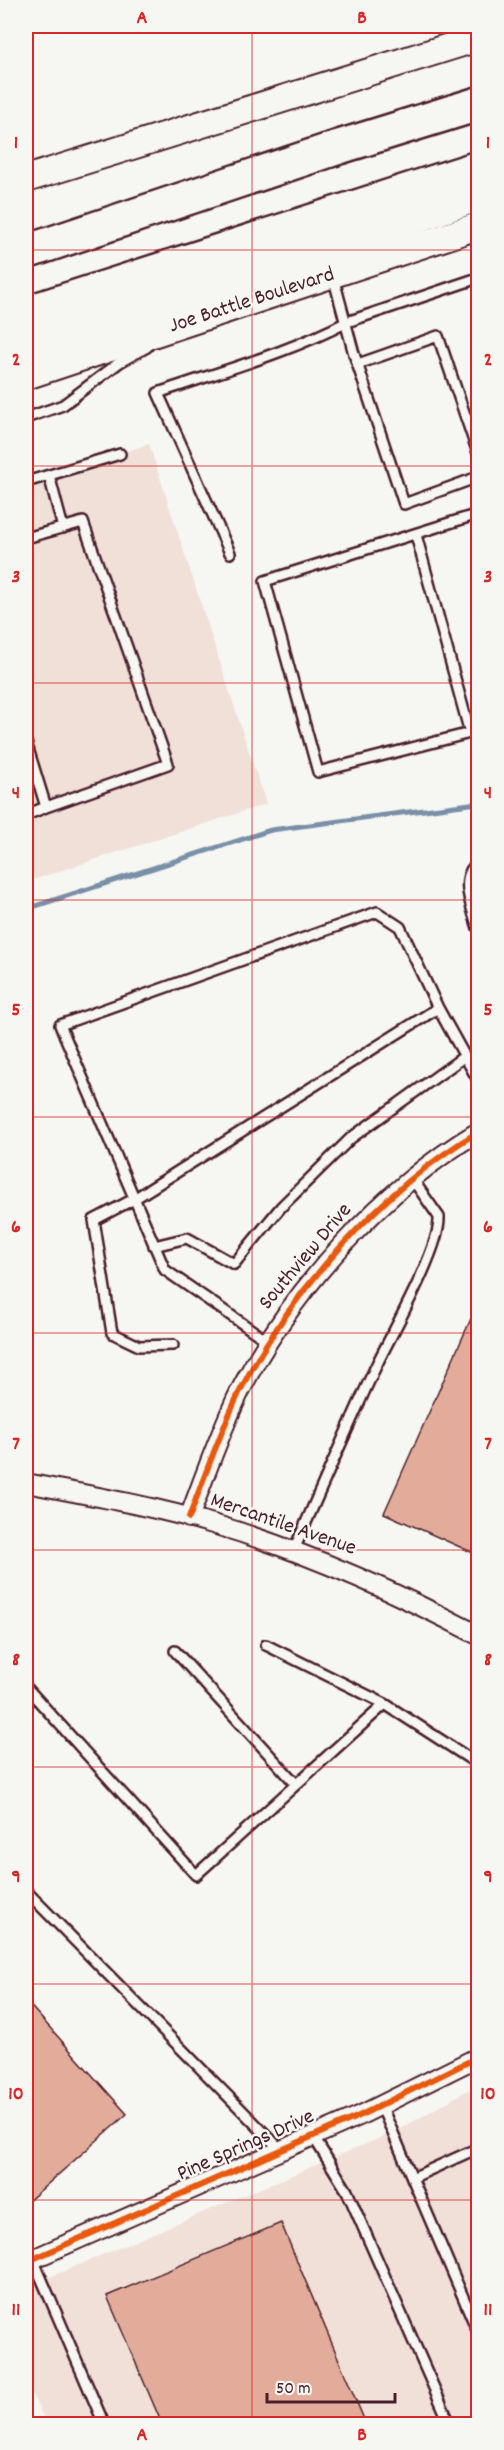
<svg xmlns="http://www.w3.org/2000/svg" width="504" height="2450" font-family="Dekko,sans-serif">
<rect width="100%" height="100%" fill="#f6f6f2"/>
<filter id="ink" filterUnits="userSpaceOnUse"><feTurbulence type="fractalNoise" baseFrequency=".0167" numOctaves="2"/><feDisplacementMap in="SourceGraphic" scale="12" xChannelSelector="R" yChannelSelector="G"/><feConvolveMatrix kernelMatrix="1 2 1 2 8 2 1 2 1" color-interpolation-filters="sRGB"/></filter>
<g filter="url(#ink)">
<path fill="#f0e0d8" d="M149,444l117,360 -240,78v-398z
M478,2084v340h-431l-21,-42v-95l371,-156z"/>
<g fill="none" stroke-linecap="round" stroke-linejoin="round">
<path stroke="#798fa8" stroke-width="5" d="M26,909l245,-79 207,-27"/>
</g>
<path fill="#e3ac9a" stroke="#4a1f2b" stroke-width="1.5" d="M478,1303v252l-94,-42z
M26,2001l101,113 -101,89z
M281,2223l85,201h-204l-55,-128z"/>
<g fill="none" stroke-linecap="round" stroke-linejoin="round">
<defs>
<path id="lane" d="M333,276l21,78 50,150 74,-27
M358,364l80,-28 40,117
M26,418l37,-13 57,-43 27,-15
M49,475l14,53
M26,482l94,-28
M416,535l54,198 -152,39 -53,-191 213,-67
M26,538l57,-16 85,242 -122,43
M230,553l-72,-160c63,-22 130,-40 189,-71l131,-44
M26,742l20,65 -20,8
M478,863c-20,14 -6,44 0,65
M438,1008l40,72
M154,1246l33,-8 47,26 47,-57 70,-69 114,-82
M173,1345l-34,1 -27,-13 -18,-113 40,-21 304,-191 -38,-81 -23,-15 -317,113 105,245 104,72
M293,1552c28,-63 55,-126 84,-188 15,-31 64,-117 62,-147l-26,-37
M266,1645l119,59
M175,1651l121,133
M26,1687l170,188 189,-171 93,60
M26,1891l255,259
M381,2105l97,227
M313,2136l34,55 103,233
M412,2178l66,-30
M33,2259l71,165"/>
<path id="street" d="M26,1483c62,12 126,23 187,41 92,27 181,67 265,111
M189,1518c16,-43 31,-86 51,-127 50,-99 143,-203 238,-259
M26,2262l333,-146 119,-59"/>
<path id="secondary" d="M26,179l452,-141
M26,376l452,-150"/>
<path id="highway" d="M26,252l313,-105 139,-43
M26,313l452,-145
M26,346l264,-85 188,-67"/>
</defs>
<use href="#lane" stroke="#4a1f2b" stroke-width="14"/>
<use href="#street" stroke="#4a1f2b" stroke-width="22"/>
<use href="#secondary" stroke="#4a1f2b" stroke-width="30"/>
<use href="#highway" stroke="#4a1f2b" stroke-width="38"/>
<use href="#lane" stroke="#f6f6f2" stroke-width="9"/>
<use href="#street" stroke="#f6f6f2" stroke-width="18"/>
<use href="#secondary" stroke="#f6f6f2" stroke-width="26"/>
<use href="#highway" stroke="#f6f6f2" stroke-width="33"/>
<defs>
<path id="cycleway" d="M189,1518c16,-43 31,-86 51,-127 50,-99 143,-203 238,-259
M26,2262l333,-146 119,-59"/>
</defs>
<use href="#cycleway" stroke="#f6f6f2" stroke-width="10"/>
<use href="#cycleway" stroke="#e8590c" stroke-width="6"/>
</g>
</g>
<path fill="none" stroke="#d62828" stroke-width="1.5" stroke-opacity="0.55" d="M252,26v2398M26,250h452M26,466h452M26,683h452M26,900h452M26,1117h452M26,1333h452M26,1550h452M26,1767h452M26,1984h452M26,2200h452"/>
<g text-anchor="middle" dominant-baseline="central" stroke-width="5" stroke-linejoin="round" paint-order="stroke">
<g font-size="22" fill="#4a1f2b" stroke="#f6f6f2">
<text transform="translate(252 301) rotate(-18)">Joe Battle Boulevard</text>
<text transform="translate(306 1257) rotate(-50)">Southview Drive</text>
<text transform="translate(283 1525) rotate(19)">Mercantile Avenue</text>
<text transform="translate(246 2146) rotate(-24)">Pine Springs Drive</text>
</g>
</g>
<rect width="504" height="2450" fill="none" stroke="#f6f6f2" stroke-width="66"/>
<path d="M267 2393v9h128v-9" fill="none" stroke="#4a1f2b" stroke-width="3"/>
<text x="276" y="2393" font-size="18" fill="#4a1f2b" stroke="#f6f6f2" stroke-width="4.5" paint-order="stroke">50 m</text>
<rect x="33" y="33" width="438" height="2384" fill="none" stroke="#d62828" stroke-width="2"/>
<g font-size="20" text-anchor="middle" font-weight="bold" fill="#d62828">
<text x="142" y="23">A</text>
<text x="362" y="23">B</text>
<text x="16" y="148">1</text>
<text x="488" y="148">1</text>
<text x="16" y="365">2</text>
<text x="488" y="365">2</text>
<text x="16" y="582">3</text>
<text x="488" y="582">3</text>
<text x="16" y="798">4</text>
<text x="488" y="798">4</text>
<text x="16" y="1015">5</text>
<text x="488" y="1015">5</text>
<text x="16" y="1232">6</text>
<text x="488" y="1232">6</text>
<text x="16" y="1449">7</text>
<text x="488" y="1449">7</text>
<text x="16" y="1665">8</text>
<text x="488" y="1665">8</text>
<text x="16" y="1882">9</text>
<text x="488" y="1882">9</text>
<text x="16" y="2099">10</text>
<text x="488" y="2099">10</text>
<text x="16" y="2315">11</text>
<text x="488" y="2315">11</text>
<text x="142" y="2440">A</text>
<text x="362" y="2440">B</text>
</g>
</svg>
